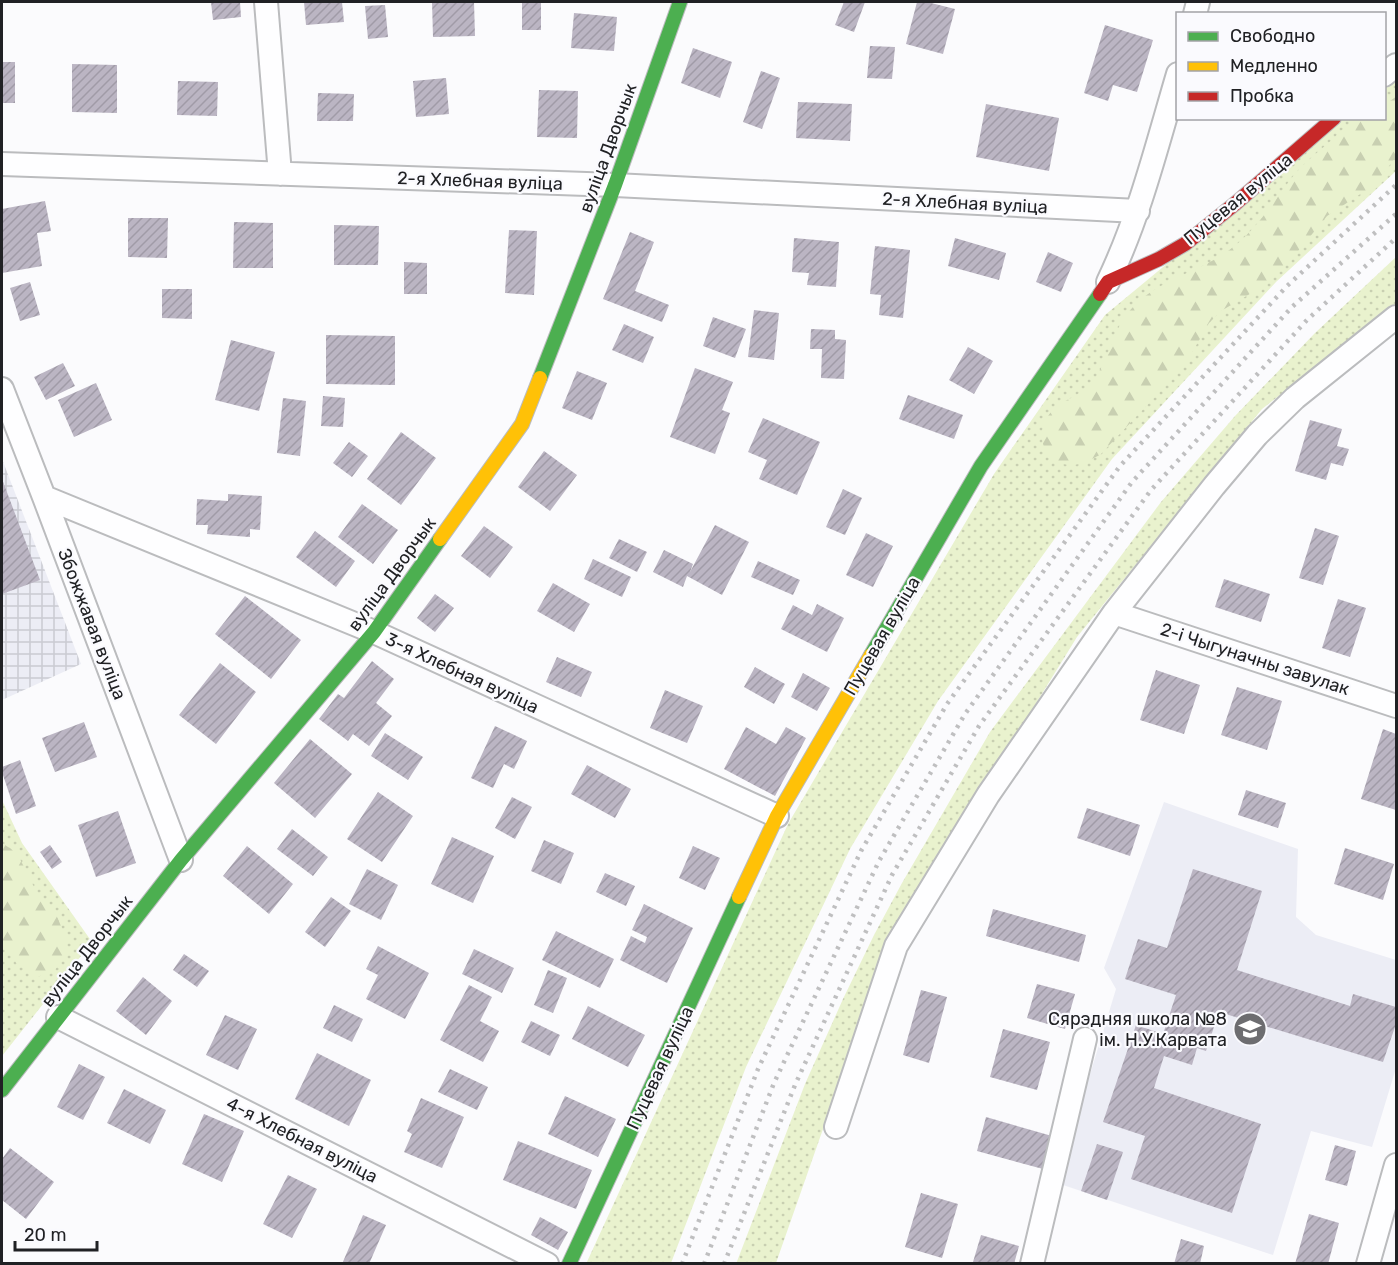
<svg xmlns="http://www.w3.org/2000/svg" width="1398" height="1265" font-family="Rubik,sans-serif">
<defs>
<pattern id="industrial-grid" width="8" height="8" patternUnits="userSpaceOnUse" patternTransform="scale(1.5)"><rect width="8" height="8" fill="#ecedf5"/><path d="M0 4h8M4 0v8" fill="none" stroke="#cacbd2"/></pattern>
<pattern id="grass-dots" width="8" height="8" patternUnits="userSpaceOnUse" patternTransform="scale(1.5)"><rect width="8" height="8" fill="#e9f2ce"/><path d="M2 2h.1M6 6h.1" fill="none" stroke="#c8cfb1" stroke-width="1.8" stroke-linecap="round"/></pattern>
<pattern id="forest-firs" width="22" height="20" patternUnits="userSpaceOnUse" patternTransform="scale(1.5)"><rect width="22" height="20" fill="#e9f2ce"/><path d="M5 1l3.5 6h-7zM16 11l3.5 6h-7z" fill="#c8cfb1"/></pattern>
<pattern id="building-hatch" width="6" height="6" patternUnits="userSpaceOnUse" patternTransform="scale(1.5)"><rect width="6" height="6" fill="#bbb5c3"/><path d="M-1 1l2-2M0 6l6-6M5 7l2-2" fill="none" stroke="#a09ba7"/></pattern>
</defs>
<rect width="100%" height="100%" fill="#fbfbfd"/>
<path fill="#ecedf5" d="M1164,802l134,47 -2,68 20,18 80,25v108l-24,79 -61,-16 -38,124 -216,-72 59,-194 -12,-21z"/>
<path fill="url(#industrial-grid)" d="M2,459l79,205 -79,36z"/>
<path fill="url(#grass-dots)" d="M1396,80v91l-120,111 -164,177 -174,242 -88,148 -104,218 -75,196 -85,1 202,-440 206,-350 111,-159 237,-196 42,-1 1,-30z
M1396,257v47l-134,105 -185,228 -188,304 -113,322 -40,1 69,-180 38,-85 31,-64 28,-52 88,-151 171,-230 74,-86 80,-83z
M2,800l20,43 70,99 -90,114z"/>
<path fill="url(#forest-firs)" d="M1396,97v60l-17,22 -11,10 -41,27 -33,40 -29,29 -44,26 -12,12 -24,42 -85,90c-9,4 -18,10 -29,10 -26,0 -37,-29 -23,-49 12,-17 35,-20 46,-36 17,-24 18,-53 41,-75 26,-26 64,-33 93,-54 27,-19 43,-46 62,-71 12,-16 28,-28 43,-41 7,-7 15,-16 24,-20 8,-3 20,0 27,-1l1,-14z
M2,843l15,10 24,48 15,13 9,22 1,19 -12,16 -17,6 -21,-14 -4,-13 -10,-7z"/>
<path fill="url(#building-hatch)" d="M211,2h29l1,15 -28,3z
M304,2h38l2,20 -38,3z
M432,2h42l1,34 -42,1z
M522,2h19v28h-19z
M844,2h21l-11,30 -19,-7z
M917,2h10l28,7 -12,45 -37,-10z
M385,5l3,32 -20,2 -3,-33z
M574,13l43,4 -3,34 -43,-3z
M1105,25l48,15 -16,52 -24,-7 -5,16 -24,-8z
M870,46l25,1 -3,32 -25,-1z
M693,48l39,14 -12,36 -39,-15z
M2,62h13v41h-13z
M72,64l45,1v48l-45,-1z
M761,71l19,7 -18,51 -19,-7z
M446,78l3,36 -33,3 -3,-36z
M178,81l40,1 -1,34 -40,-1z
M539,90l39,1 -1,47 -40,-1z
M318,93l36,1 -1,27h-36z
M798,102l54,2 -2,37 -54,-3z
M986,104l73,14 -10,53 -73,-14z
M45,201l6,30 -14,2 5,33 -40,7v-64z
M128,218h40l-1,40 -39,-1z
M234,222l39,1v45h-40z
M334,225l45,1 -1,39h-44z
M509,230l28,1 -3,64 -29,-2z
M630,232l24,10 -19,49 34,14 -7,17 -59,-23z
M794,238l45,4 -3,45 -29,-2 2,-12 -17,-1z
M955,238l51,15 -7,27 -51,-14z
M875,246l35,4 -7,68 -24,-3 2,-20 -11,-1z
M1048,252l25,11 -12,29 -25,-10z
M404,262l23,1v31h-23z
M30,282l10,33 -20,6 -10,-33z
M162,289h30v30l-30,-1z
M754,310l25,3 -5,47 -26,-3z
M713,317l33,12 -11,29 -32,-12z
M624,324l30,13 -11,26 -31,-13z
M811,329l24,1v9l11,1 -2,39 -23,-1 1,-29h-12z
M326,335l69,1v49l-69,-1z
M231,340l44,12 -16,59 -44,-11z
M968,347l25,14 -19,33 -25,-14z
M63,363l12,23 -29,14 -12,-23z
M695,368l38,14 -11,28 8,3 -15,41 -45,-17z
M577,371l30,12 -15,37 -30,-12z
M96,383l16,37 -38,17 -16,-37z
M908,395l55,20 -9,24 -55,-20z
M323,396l22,2 -2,29 -22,-1z
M283,398l23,3 -6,55 -23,-3z
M763,418l57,24 -23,53 -38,-16 8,-19 -19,-8z
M1310,420l32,9 -5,17 12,3 -6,17 -12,-3 -5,17 -31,-9z
M401,432l35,26 -35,47 -34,-26z
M349,442l19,14 -16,21 -19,-14z
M544,451l33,24 -27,36 -32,-24z
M2,479l38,101 -38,14z
M843,489l19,9 -17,37 -19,-8z
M228,494l34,2 -2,34 -10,-1v8l-43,-3 1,-9h-12l1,-26 31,2z
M362,504l36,26 -25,34 -35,-27z
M715,525l34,17 -27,53 -35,-19 -4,11 -30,-15 11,-22 29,14 -3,8z
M484,526l29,21 -23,31 -29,-22z
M1315,528l24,8 -16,49 -24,-7z
M315,531l40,30 -19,26 -40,-30z
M866,533l27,13 -20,41 -27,-12z
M619,539l28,13 -10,20 -28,-14z
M593,559l38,18 -9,20 -38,-18z
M758,561l42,19 -7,15 -42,-18z
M1224,579l46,15 -9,28 -46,-15z
M553,583l37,21 -16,28 -37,-21z
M435,594l19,14 -19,24 -18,-14z
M245,596l56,44 -30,39 -56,-45z
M1338,599l28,9 -16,49 -28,-9z
M817,604l27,14 -17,34 -46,-23 12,-24 19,10z
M557,657l35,15 -11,25 -35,-15z
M372,661l22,18 -18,24 16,13 -23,30 -16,-12 -5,7 -29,-22 19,-25 6,4z
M220,663l36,29 -40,52 -37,-29z
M755,667l30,17 -11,20 -30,-17z
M1156,670l44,15 -16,49 -44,-14z
M803,673l27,15 -13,23 -26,-14z
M1237,687l45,14 -15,49 -46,-15z
M665,690l38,16 -16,37 -37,-15z
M84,722l13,35 -42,15 -13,-34z
M495,726l32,15 -13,28 -10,-5 -11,24 -22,-10z
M746,727l30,17 10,-17 20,11 -31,58 -51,-27z
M1383,729l13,5v76l-35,-11z
M385,733l38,24 -15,23 -37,-24z
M310,739l42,35 -37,44 -41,-35z
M20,760l16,46 -20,8 -14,-42v-5z
M587,765l44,24 -16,29 -44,-24z
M1246,790l40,13 -8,25 -40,-13z
M378,792l35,24 -31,46 -35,-23z
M512,797l20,10 -17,32 -20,-11z
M1087,808l53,17 -10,31 -53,-18z
M118,811l18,52 -40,14 -18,-52z
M292,829l36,28 -15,19 -36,-27z
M452,837l42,19 -21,47 -42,-19z
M544,840l30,13 -13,31 -30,-13z
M50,845l12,17 -10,7 -12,-17z
M247,846l46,38 -24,30 -46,-38z
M693,846l27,12 -15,32 -26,-12z
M1345,848l49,16 -11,36 -49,-16z
M367,869l31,16 -17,35 -32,-16z
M1193,869l69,22 -25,79 113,36 3,-12 43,13v17l-13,38 -164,-50 -13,39 -9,-3 -5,17 -28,-9 -10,32 107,36 -29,89 -101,-34 14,-43 -42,-14 33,-97 27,9 13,-39 -51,-16 13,-40 29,9z
M605,873l30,13 -9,20 -30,-14z
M331,897l20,14 -26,36 -20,-15z
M644,904l49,24 -26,55 -47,-23 11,-24 14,7 2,-6 -15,-7z
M993,909l93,26 -7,27 -93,-26z
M556,931l58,28 -14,29 -58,-28z
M378,946l51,27 -24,46 -39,-20 12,-24 -12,-6z
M474,949l40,19 -12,25 -40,-19z
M184,954l25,17 -12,16 -24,-17z
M548,970l19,8 -14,35 -19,-8z
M143,977l29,24 -26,34 -30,-24z
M1037,984l38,10 -10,35 -38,-11z
M469,985l23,12 -12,24 19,10 -16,31 -43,-22z
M921,990l26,7 -18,66 -26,-8z
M334,1005l29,14 -11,23 -29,-14z
M588,1006l57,29 -17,32 -56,-28z
M225,1015l32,14 -19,41 -32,-15z
M531,1021l29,14 -10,21 -29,-14z
M1003,1029l47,13 -13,48 -47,-13z
M317,1053l54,27 -22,46 -54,-27z
M79,1064l26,13 -22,43 -26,-13z
M450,1069l38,18 -11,23 -39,-18z
M124,1089l42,21 -16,34 -43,-21z
M565,1096l51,23 -18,38 -50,-23z
M421,1098l43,19 -22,51 -38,-16 8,-18 -5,-3z
M204,1114l40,17 -22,51 -40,-18z
M986,1117l66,19 -9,33 -66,-18z
M518,1141l74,29 -16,39 -73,-29z
M1097,1144l26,8 -16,48 -26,-9z
M1335,1145l21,6 -9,35 -22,-6z
M10,1148l44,34 -28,37 -24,-19v-41z
M288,1175l29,14 -25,49 -29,-14z
M921,1193l37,11 -16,54 -37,-11z
M1309,1214l30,9 -11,41h-33z
M363,1215l23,10 -17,39h-27z
M540,1217l28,15 -10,18 -27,-15z
M981,1235l38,11 -5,18h-34l-7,-2z
M1181,1239l23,7 -4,18h-26z"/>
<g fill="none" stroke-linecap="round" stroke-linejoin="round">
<defs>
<path id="street" d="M266,2l14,172
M1195,14l3,-12
M1384,75l12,-10
M2,164l613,21 523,26
M1108,282c32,-67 49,-137 70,-208
M2,389l42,108 137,363
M44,497l330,135 403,184
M1114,613l282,93
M58,1017l489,247
M836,1127l60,-181 92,-151 126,-182 100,-127 43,-51 38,-37 101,-81
M1032,1264l53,-225
M1368,1264l28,-99"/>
<path id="fast" d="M540,378l75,-193 65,-183
M871,655l110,-189 119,-172
M2,1090l179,-230 193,-228 66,-93
M569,1264l170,-367"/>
<path id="slow" d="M440,539l82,-115 18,-46
M739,897l38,-81 94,-161"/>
<path id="jam" d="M1100,294l8,-12 51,-23 26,-15 51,-41 98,-85"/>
</defs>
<use href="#street" stroke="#bbbcbe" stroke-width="26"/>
<use href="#fast" stroke="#bbbcbe" stroke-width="16"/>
<use href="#slow" stroke="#bbbcbe" stroke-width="16"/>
<use href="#jam" stroke="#bbbcbe" stroke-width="16"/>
<use href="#street" stroke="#fefeff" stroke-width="22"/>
<use href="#fast" stroke="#4caf50" stroke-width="14"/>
<use href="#slow" stroke="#ffc107" stroke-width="14"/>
<use href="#jam" stroke="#c62828" stroke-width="14"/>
<path stroke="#bfbfc0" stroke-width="4.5" stroke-dasharray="3 6" stroke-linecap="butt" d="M682,1264l76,-195 103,-218 86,-147 173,-238 167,-180 109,-101
M704,1264l70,-181 105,-222 86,-147 167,-232 160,-175 104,-93
M724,1264l71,-179 97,-210 87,-149 172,-236 156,-170 89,-82"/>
</g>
<defs>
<symbol id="school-disc" viewBox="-11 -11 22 22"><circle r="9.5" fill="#6d6d70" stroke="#fafafe"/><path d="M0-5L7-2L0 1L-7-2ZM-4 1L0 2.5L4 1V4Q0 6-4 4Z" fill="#fff"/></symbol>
</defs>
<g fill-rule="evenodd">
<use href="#school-disc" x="1231" y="1010" width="38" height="38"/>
</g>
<g text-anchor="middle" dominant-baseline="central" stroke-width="4.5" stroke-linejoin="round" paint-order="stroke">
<g font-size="18" fill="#202124" stroke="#fafafe">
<text transform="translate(608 148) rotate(-70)">вуліца Дворчык</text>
<text transform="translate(480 181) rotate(2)">2-я Хлебная вуліца</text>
<text transform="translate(1238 199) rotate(-39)">Пуцевая вуліца</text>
<text transform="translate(965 203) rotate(3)">2-я Хлебная вуліца</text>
<text transform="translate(392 574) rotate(-54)">вуліца Дворчык</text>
<text transform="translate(92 624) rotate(69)">Збожжавая вуліца</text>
<text transform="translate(882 636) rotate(-60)">Пуцевая вуліца</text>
<text transform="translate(1255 659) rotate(18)">2-і Чыгуначны завулак</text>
<text transform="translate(462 673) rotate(25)">3-я Хлебная вуліца</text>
<text transform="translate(87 951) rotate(-52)">вуліца Дворчык</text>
<text transform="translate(660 1068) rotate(-65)">Пуцевая вуліца</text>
<text transform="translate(302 1140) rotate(27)">4-я Хлебная вуліца</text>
</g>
<g font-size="18" fill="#202124" stroke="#fafafe" text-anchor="end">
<text x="1227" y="1019">Сярэдняя школа №8<tspan x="1227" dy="21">ім. Н.У.Карвата</tspan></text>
</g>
</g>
<rect width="1398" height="1265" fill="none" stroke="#202124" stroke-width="6"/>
<rect x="1176" y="12" width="210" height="108" fill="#fafafe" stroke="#a3a3a7" stroke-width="1.5"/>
<rect x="1188" y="32" width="30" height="9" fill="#4caf50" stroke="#a3a3a7" stroke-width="1.5"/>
<text x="1230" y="42" font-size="18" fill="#202124">Свободно</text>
<rect x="1188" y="62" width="30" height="9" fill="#ffc107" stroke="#a3a3a7" stroke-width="1.5"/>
<text x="1230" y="72" font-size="18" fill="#202124">Медленно</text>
<rect x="1188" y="92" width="30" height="9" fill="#c62828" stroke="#a3a3a7" stroke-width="1.5"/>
<text x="1230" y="102" font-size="18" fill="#202124">Пробка</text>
<path d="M15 1241v9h82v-9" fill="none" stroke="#202124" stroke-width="3"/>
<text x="24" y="1241" font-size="18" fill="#202124" stroke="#fafafe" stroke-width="4.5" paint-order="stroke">20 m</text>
</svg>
